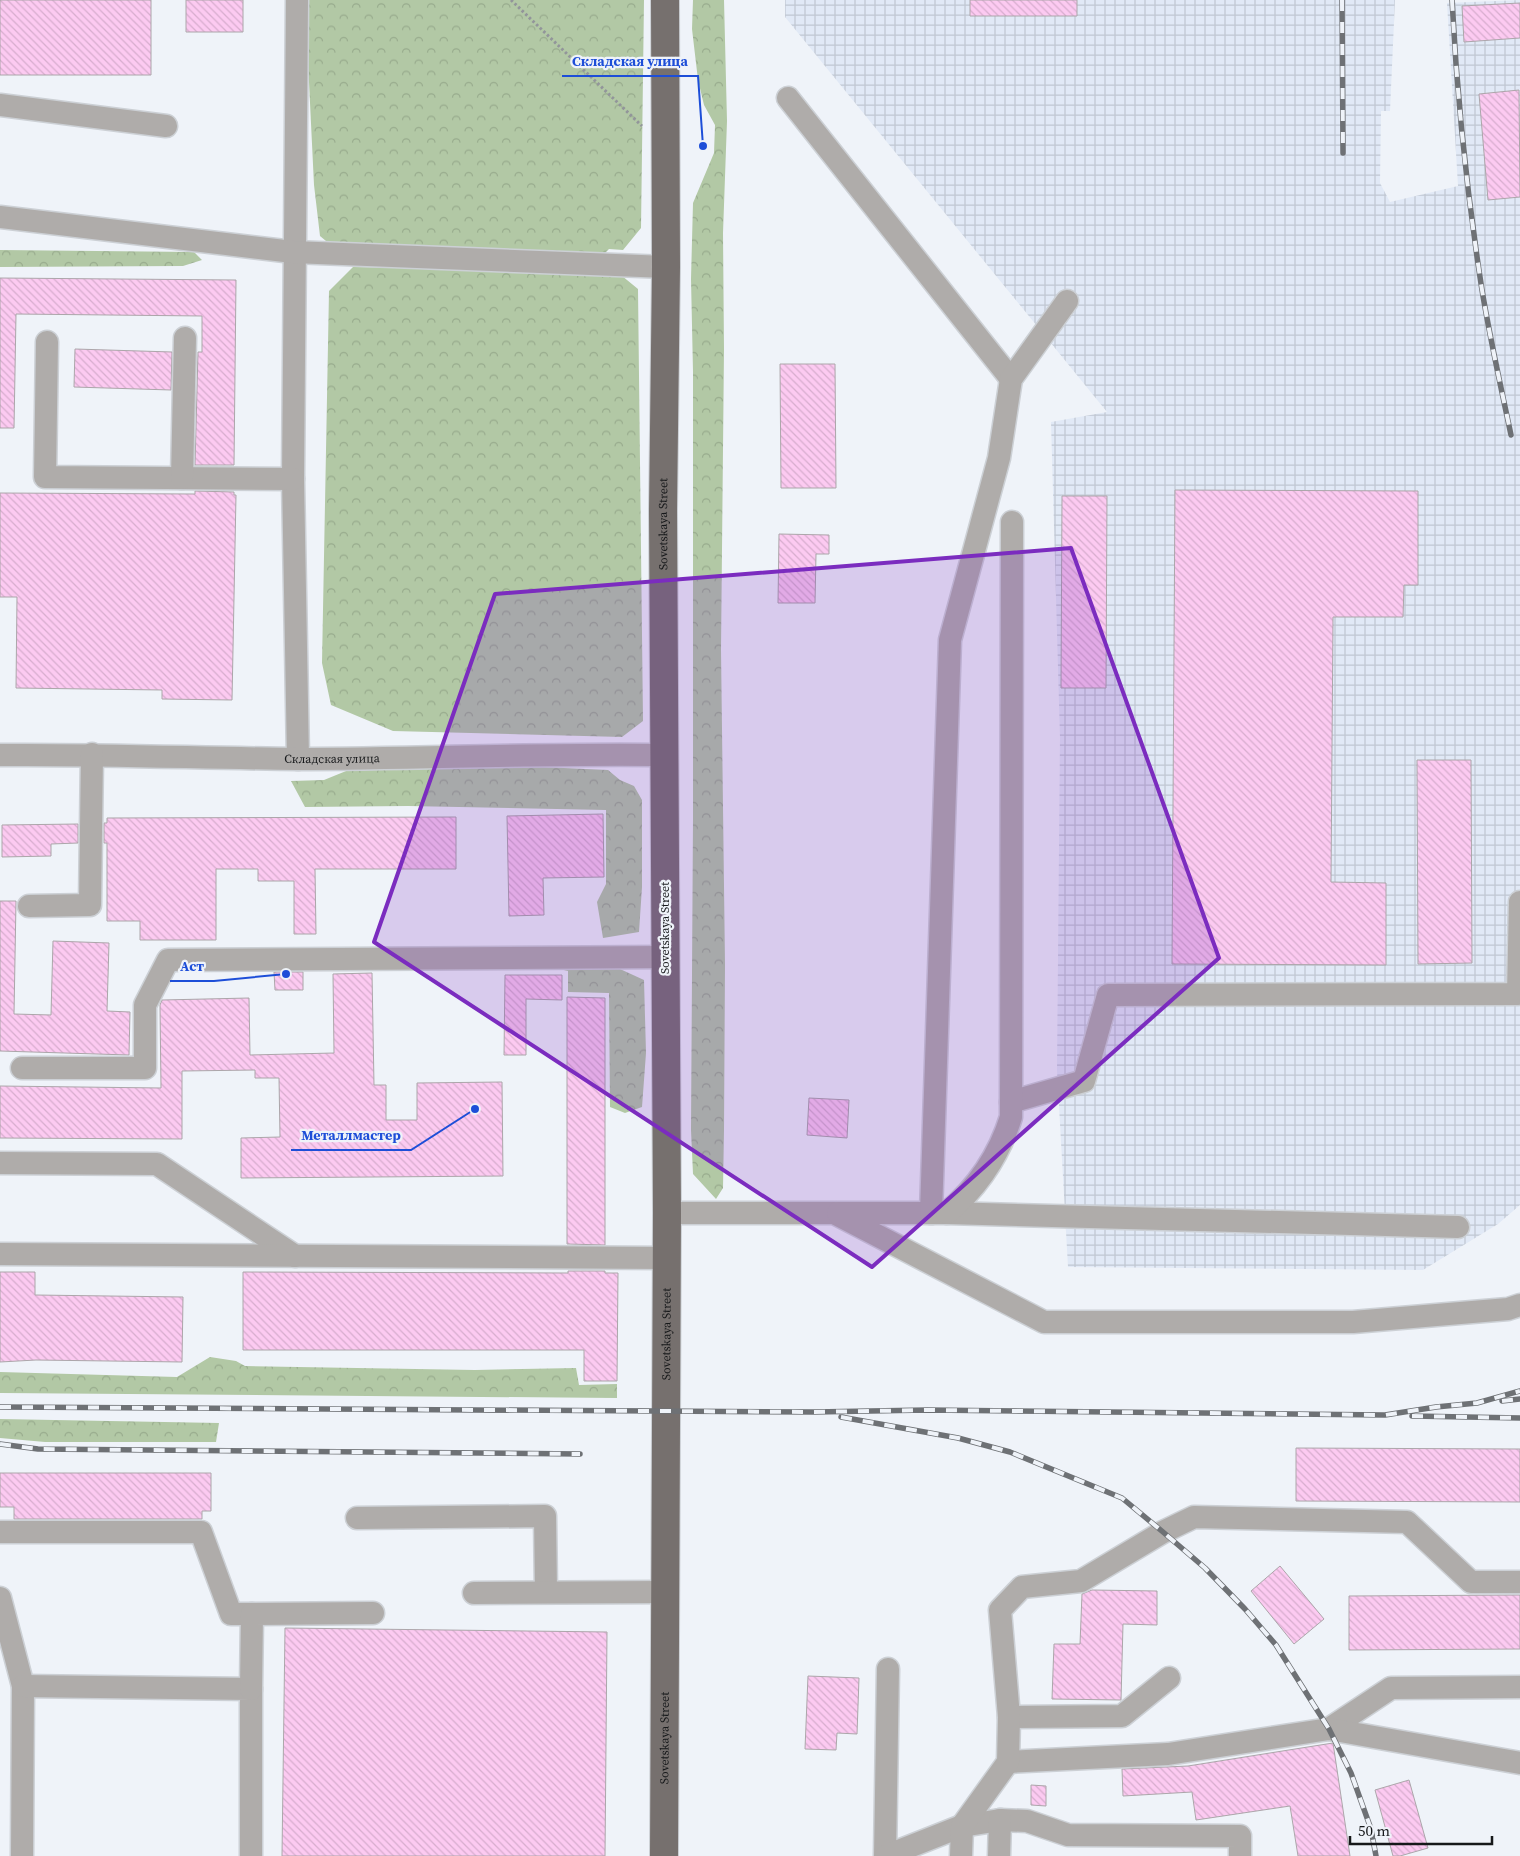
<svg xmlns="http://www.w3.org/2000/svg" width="1520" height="1856" font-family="'Source Serif 4',serif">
<defs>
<pattern id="industrial-grid" width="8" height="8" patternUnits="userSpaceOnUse" patternTransform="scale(1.25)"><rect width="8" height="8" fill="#e1e9f6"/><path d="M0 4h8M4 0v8" fill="none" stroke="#c0c7d2"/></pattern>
<pattern id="forest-crowns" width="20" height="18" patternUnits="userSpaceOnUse" patternTransform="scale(1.25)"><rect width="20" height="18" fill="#b2c8a5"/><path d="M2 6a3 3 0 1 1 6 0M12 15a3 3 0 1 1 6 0" fill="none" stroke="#98ab8d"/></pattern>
<pattern id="building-back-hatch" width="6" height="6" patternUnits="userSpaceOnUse" patternTransform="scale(1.25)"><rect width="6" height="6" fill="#fccaf1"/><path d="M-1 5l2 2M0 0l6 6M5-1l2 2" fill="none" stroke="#d7adce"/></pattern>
</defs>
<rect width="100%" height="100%" fill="#eff3f9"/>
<path fill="url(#industrial-grid)" d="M785,0h610l-5,111h-9l-1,72 10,19 68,-16 -11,-183 73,-3v1205l-22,19 -75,46 -355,-3 -11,-197 3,-333 -9,-315 56,-10 -322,-395z"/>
<path fill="url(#forest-crowns)" d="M305,0h339l-3,228 -18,22 -14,-1 -6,6 -271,-9 -12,-10 -6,-51z
M693,0h31l3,121 -4,112 1,116 -3,301 4,314 -1,166 -1,58 -7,11 -23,-25 -2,-44 2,-311v-447l-2,-93 2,-76 21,-50 1,-28 -11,-20 -6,-25 -6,-51z
M0,250l194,2 8,8 -19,6 -183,1z
M353,267l263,4 22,18 5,432 -21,16 -229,-6 -62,-26 -9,-42 7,-372z
M495,765l113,5 12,10 14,6 8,14v87l-3,45 -36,6 -6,-36 9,-18v-74l-198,-4 -103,1 -14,-26 33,-1 27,-11z
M609,964l35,16 2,73 -4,54 -17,6 -15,-6 -1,-114 -41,-1v-21l-13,-3z
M210,1357l26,4 9,5 230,4 101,-2 3,17 38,-1v14l-617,-5v-21l177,5z
M0,1419l219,4 -3,19h-171l-45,-4z"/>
<path fill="url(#building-back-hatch)" stroke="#aca6aa" d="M0,0h151v75h-151z
M186,0h57v32h-57z
M970,0h107v16h-107z
M1520,3v35l-56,4 -2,-36z
M1519,90l1,107 -32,3 -9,-106z
M0,278l236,2 -2,185h-39l3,-113h4v-36l-186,-2 -2,114h-14z
M75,349l97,3 -1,38 -97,-3z
M780,364h55l1,124h-55z
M1175,490l243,1v94h-14l-1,32h-70l-2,265 55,1v82l-214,-1z
M195,491l39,1v3h2l-4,205 -70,-1v-9l-146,-2 1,-91h-17v-104l195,1z
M1062,496h45l-1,192h-45z
M779,534l50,1v19h-13l-1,49h-37z
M1417,760h54l1,203 -54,1z
M603,814l1,63 -61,1 1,37 -35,1 -2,-100z
M456,817v52h-141l1,65h-22v-53h-36v-12h-42v71h-76v-19h-33v-78h-3v-20h3v-5z
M78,824v19l-27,1v12l-49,1v-32z
M0,901h16l-2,113 37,1 2,-74 56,2 -2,68 23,1 -1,43 -129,-4z
M274,972h29v18h-28z
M372,973l2,112h12v35h31v-37l85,-1 1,94 -262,2v-40l39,-1 -1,-59h-24v-8l-73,1v68l-182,-1v-52l161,2 -1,-83 2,-5 87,-2 1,57 84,-2 -1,-79z
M505,975h57v25l-36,-1v56h-22z
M567,997l38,1v247l-38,-1z
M809,1098l40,2 -2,38 -40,-3z
M568,1271h37v2h13l-1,108h-33v-31h-341v-78l325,1z
M0,1272h35v23l148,2 -1,65 -146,-2 -36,2z
M1296,1448l224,1v53l-224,-1z
M0,1473h211v38h-9v8h-188v-12h-14z
M1280,1566l44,53 -30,25 -43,-53z
M1092,1590l65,1v34l-34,-1 -2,76 -69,-1 2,-55h26l2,-50z
M1520,1595v54l-171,1v-54z
M285,1628l322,4 -2,224h-323z
M808,1676l51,2 -2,56 -20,-1 -1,17 -31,-1z
M1333,1743l17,113h-52l-8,-50 -94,14 -4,-28 -69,4 -1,-27 66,-3z
M1409,1780l19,68 -28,8h-7l-18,-66z
M1031,1785l15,1v20l-15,-1z"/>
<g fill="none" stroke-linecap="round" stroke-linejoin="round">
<defs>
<g id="minor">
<path d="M297,0l-4,479 5,280"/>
<path d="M788,98l223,281"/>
<path d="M0,105l166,21"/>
<path d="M0,217l293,35 373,15"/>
<path d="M47,342l-2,135 248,2"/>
<path d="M182,478l3,-140"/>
<path id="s1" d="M0,755c99,-1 199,3 298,4 122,0 244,-6 366,-4"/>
<path d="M29,906l61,-1 2,-151"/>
<path d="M22,1068h123v-63l23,-45 497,-3"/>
<path d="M1011,1102l73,-21 24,-86 410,-1 2,-92"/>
<path d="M0,1163l157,1 138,92"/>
<path d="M667,1213h167l210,109h309l155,-13 12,-4"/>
<path d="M838,1213h109l511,14"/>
<path d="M931,1213l19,-573 49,-182 12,-79 56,-78"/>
<path d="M947,1213c31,-26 52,-57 64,-96l1,-595"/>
<path d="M0,1254l666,4"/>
<path d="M357,1518l188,-2 1,76"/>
<path d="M0,1532h201l30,82h21"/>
<path d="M474,1593l191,-1"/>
<path d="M0,1598l23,88 -1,170"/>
<path d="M23,1686l228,3v167"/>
<path d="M251,1689l1,-75 121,-1"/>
<path d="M1009,1717l113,-1 47,-38"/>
<path d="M1329,1729l62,-41 129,-1"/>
<path d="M1008,1762l160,-8 161,-25 191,34"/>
<path d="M885,1856l3,-187"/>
<path d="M886,1856l76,-30 38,-6 27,1 41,14 172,1v20"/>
<path d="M961,1856l1,-30 46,-64 1,-45 -9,-107 22,-23 59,-6 82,-49 31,-15 213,5 64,60h49"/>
<path d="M999,1856l1,-36"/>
</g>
<g id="major">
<path id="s2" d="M664,1856l3,-643 -4,-702 3,-244 -1,-267"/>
</g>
</defs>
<use href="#minor" stroke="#ccd0d5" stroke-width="25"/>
<use href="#major" stroke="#ccd0d5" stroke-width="30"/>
<path stroke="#92959a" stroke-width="3" stroke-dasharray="2.5 2.5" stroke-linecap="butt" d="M511,0l131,126"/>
<use href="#minor" stroke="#afacaa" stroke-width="22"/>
<use href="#major" stroke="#76706e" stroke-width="28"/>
<defs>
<path id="rail" d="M1342,0l1,153
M1452,0c5,97 15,194 30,290 8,49 19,97 29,145
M1502,1401l18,-2
M0,1407l814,5 113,-2 458,5 51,-8 41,-4 43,-12
M1412,1416l108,2
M841,1417l117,21 52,14 112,46 41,34 42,36 40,41 31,36 53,84 22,44 20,56 5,27
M0,1444l38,5 542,5"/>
</defs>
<use href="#rail" stroke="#6e7175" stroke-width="5.5"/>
<use href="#rail" stroke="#eff3f9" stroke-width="4" stroke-dasharray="11" stroke-linecap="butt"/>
</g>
<path fill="#7b2cbf" fill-opacity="0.2" stroke="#7b2cbf" stroke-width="4" stroke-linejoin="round" d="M1071,548l148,410 -347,309 -498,-325 121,-348z"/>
<g text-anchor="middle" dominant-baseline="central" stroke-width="4.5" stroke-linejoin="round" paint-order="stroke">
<g font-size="12" fill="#16181a" stroke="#eff3f9">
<text stroke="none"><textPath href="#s2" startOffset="1332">Sovetskaya Street</textPath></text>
<text stroke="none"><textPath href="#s1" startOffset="332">Складская улица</textPath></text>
<text transform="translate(665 928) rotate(-90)">Sovetskaya Street</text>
<text stroke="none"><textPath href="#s2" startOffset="522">Sovetskaya Street</textPath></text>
<text stroke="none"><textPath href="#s2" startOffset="118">Sovetskaya Street</textPath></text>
</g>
</g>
<path fill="none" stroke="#1d4ed8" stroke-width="2" d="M703 146L698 76H562M286 974L214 981H170M475 1109L411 1150H291"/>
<g fill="#1d4ed8" stroke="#eff3f9" stroke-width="2">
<circle cx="703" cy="146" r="5"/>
<circle cx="286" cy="974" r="5"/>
<circle cx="475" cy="1109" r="5"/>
</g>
<g font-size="14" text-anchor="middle" font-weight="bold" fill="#1d4ed8" stroke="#eff3f9" stroke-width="4.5" stroke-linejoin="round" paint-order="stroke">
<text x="630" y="66">Складская улица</text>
<text x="192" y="971">Аст</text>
<text x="351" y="1140">Металлмастер</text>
</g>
<path d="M1350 1836v8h142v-8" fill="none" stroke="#16181a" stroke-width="2.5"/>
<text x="1358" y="1836" font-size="15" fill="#16181a" stroke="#eff3f9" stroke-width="4" paint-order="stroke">50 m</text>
</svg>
